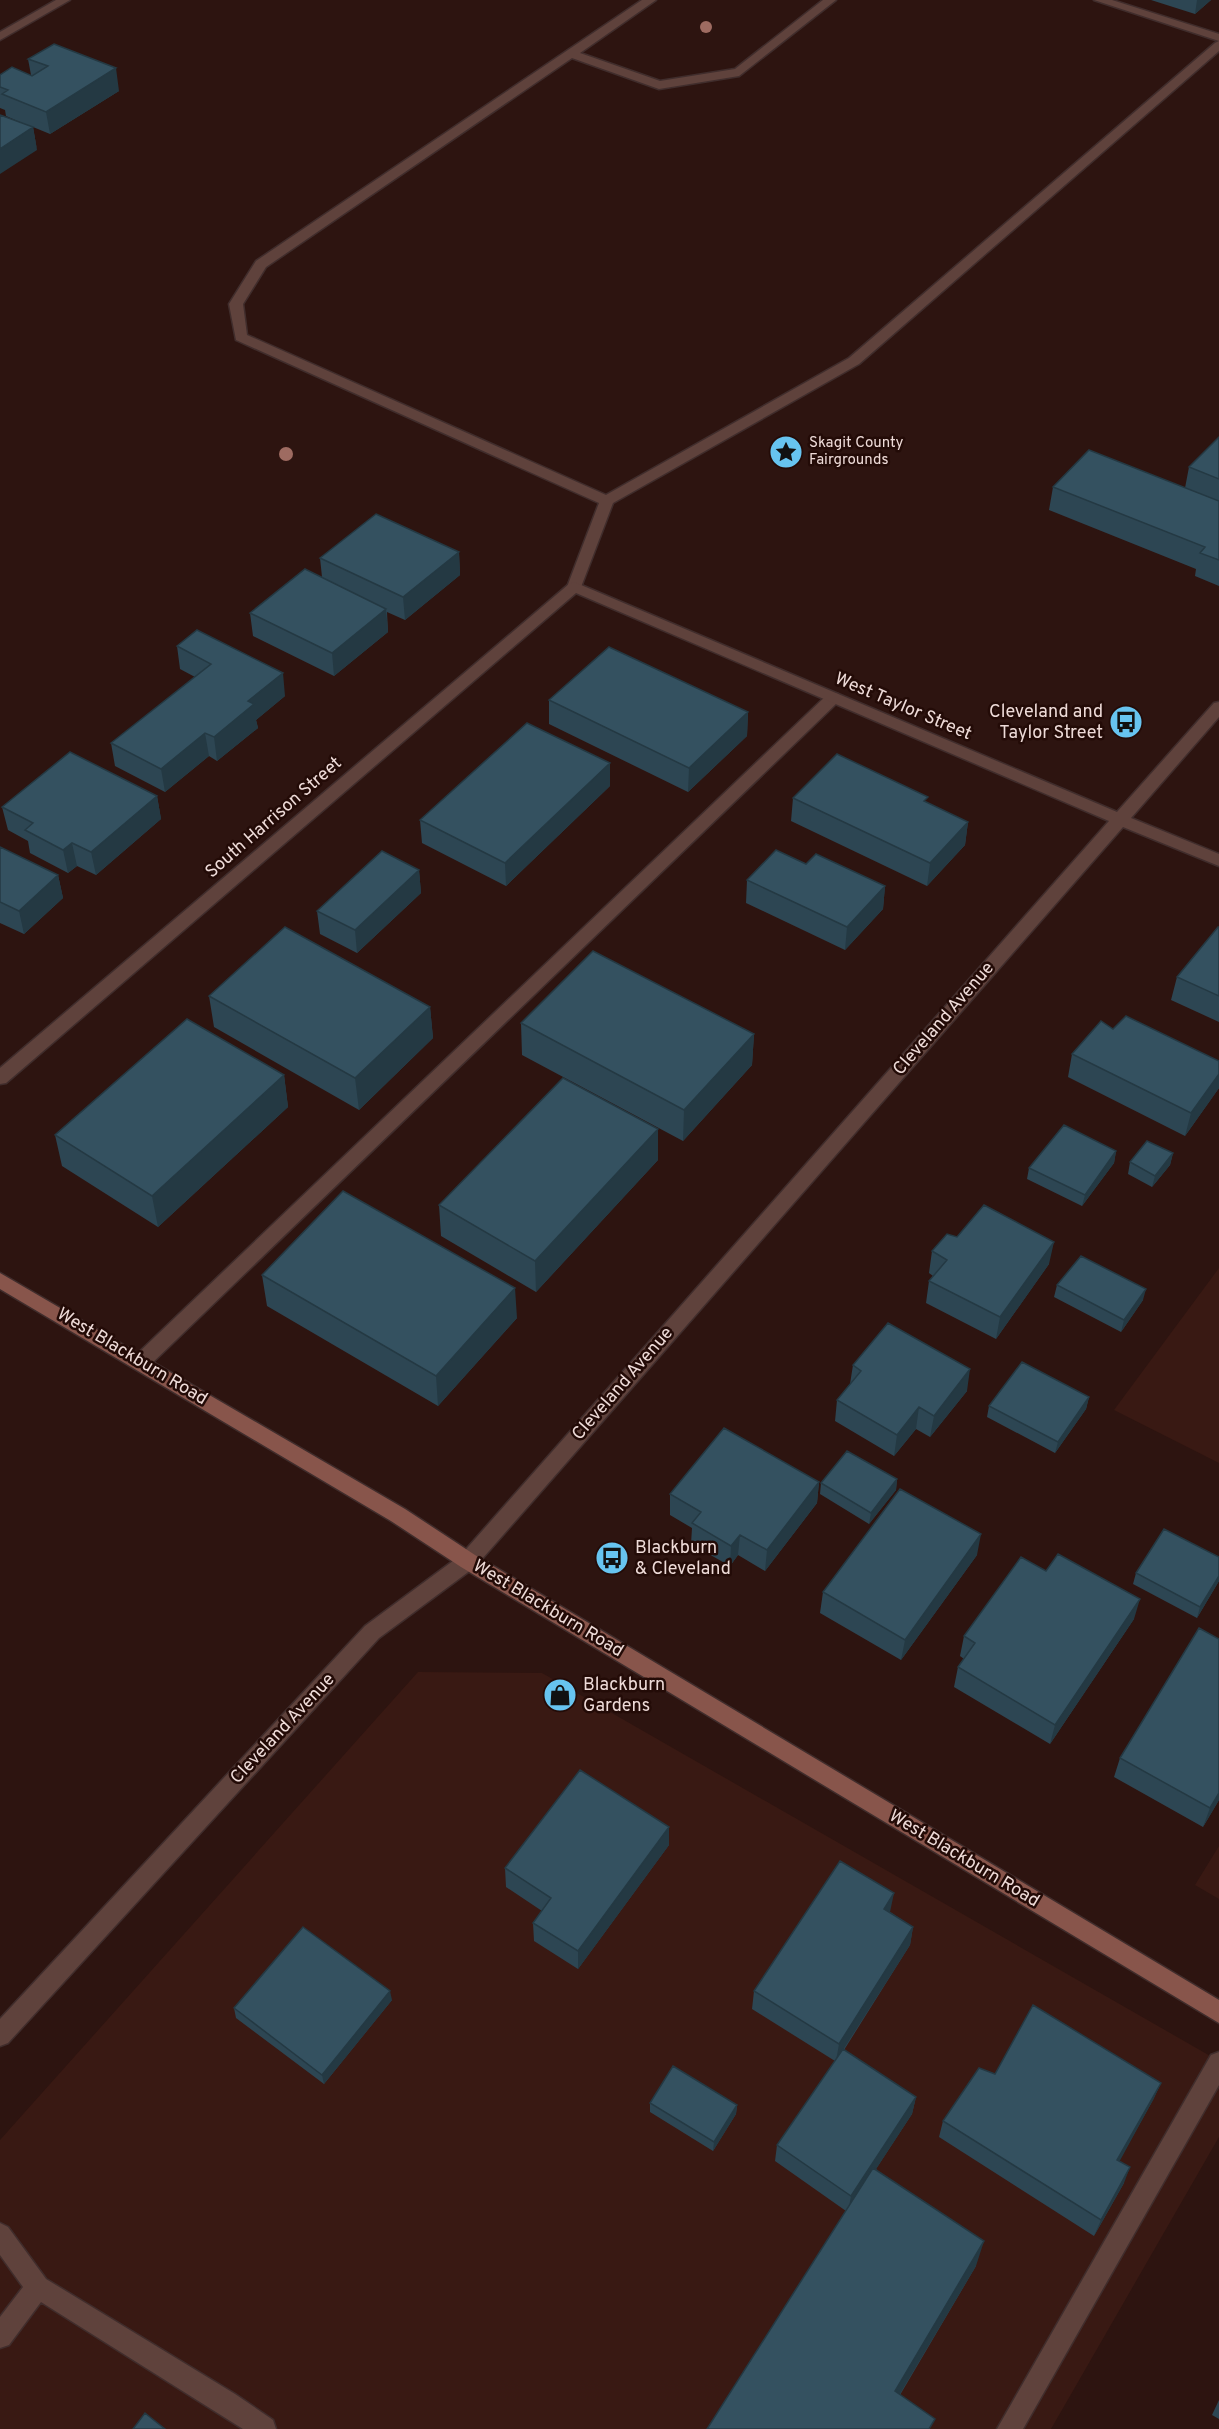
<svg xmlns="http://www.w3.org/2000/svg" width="1219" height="2429" font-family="Overpass,sans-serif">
<rect width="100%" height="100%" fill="#2d1410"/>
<path fill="#391913" d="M1219,1268v195l-105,-53z
M418,1672l124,1 677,388v76l-168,292h-1051v-289z
M1219,1846v53l-24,-14z"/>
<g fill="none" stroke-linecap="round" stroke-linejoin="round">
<defs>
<path id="lane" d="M642,0h14l-76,53 80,28 75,-12 88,-69h13l-97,76 -80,13 -87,-31 -306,209 -23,37 4,31 359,160 243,-137 366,-315 4,-2v10l-360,313 -246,139 -32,84 -7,5 -7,-5 32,-84 -363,-163 -7,-36 27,-43z
M1094,0h18l107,34v7z
M833,693l5,1 3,4 -3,4 -690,665 -7,3 -7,-3 -2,-5 2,-5 694,-663z
M1219,2052v33l-196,344h-26l214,-374z
M0,2223l8,4 38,52 189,115 38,26 3,9h-33l-202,-127 -32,43 -9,3v-31l23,-30 -23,-32z"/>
<path id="street" d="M56,0h14l-70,40v-8z
M574,582l543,230 97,-109 5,-1v15l-88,101 88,36v12l-96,-39 -648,740 -96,71 -371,405 -8,3v-27l365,-393 96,-71 648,-734 -533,-228 -570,490 -6,1v-16l569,-484z"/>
<path id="secondary" d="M0,1273l405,236 70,46 744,445v23l-758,-456 -70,-46 -391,-232z"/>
</defs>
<use href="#lane" stroke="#402d2c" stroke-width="3"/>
<use href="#street" stroke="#402d2c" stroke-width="3"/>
<use href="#secondary" stroke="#402d2c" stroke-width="3"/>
<use href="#lane" fill="#5f423c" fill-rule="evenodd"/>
<use href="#street" fill="#5f423c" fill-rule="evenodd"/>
<use href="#secondary" fill="#88554b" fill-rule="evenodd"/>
</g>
<g fill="#9e6b61">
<circle cx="706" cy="27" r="6"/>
<circle cx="286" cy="454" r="7"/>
</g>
<path fill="#2d4653" d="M1151,0h60l-16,14z
M28,59l91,32 -69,43 -17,-7 4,23 -6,-23 -25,-11 -1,-6 -5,-2v-33h31z
M1219,437v149l-24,-10 1,-7 -147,-59 4,-23 132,1 4,-21z
M459,552l1,23 -55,45 -18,-8 1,20 -54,44 -81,-40 -3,-23 72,-36 -2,-19z
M177,646l108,50 -29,24 2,8 -41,33 -8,-5 -44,36 -50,-26 -4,-23 84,-66 -15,-8z
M549,700l199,12 -1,24 -59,56 -139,-68z
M610,786l-104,100 -84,-43 -2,-23z
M157,796l4,23 -65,56 -19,-9 -9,7 -38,-20 -2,-12 -20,-11 -6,-23z
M793,798l175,24 -3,23 -38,41 -136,-65z
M0,847l58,28 5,23 -39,36 -24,-11z
M806,864l79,22 -2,23 -38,41 -99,-47 1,-23z
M419,870l2,23 -64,60 -37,-19 -3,-23z
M1219,927v95l-48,-22 6,-23z
M209,996l221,11 3,31 -74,72 -145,-83z
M521,1023l233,11 -2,31 -69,76 -161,-86z
M1113,1029l106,32v27l-34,48 -117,-59 4,-23z
M284,1075l4,32 -130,120 -96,-61 -7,-31z
M1116,1151l-2,12 -32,43 -55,-27 2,-11z
M1173,1153l-3,12 -18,22 -24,-13 2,-12z
M658,1160l-122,132 -95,-56 -2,-31z
M932,1251l117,13 -53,75 -70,-36 3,-22 4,-5 -4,-3z
M262,1275l255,43 -79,88 -171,-100z
M1057,1285l86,15 -22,32 -67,-35z
M853,1365l114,26 -37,46 -14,-8 -22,27 -59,-35 2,-21 13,-16z
M1089,1397l-3,12 -31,44 -68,-36 2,-11z
M897,1479l-1,11 -27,34 -49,-30 1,-11z
M819,1482l-2,21 -52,68 -27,-16 -8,11 -39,-22 1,-16 -22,-13v-21z
M977,1555l-76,105 -81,-47 3,-21z
M1219,1557v24l-22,37 -64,-34 3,-11z
M1134,1619l-84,125 -96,-57 4,-20 6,-8 -4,-3 4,-20z
M1219,1639v161l-16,27 -89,-50 6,-19z
M669,1827v18l-91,124 -44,-28 -1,-18 9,-12 -36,-24 -1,-19z
M890,1912l23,15 -3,18 -66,105 72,47 -4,17 -36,55 100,97 -76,129 -193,34 139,-218 -71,-50 2,-16 58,-84 -83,-52 2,-18z
M392,2000l-68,84 -88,-66 -2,-10z
M995,2074l166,9 -8,17 -34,61 5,22 -30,53 -155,-99 4,-16z
M650,2103l87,2 -1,9 -23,37 -63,-39z
M1219,2400v19l-7,-4z"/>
<path fill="#243943" d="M1197,0h14l-16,14z
M116,68l3,23 -69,43 -4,-22z
M33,127l4,23 -37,24v-25z
M459,552l1,23 -55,45 -2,-23z
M386,609l2,23 -54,44 -2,-23z
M283,673l2,23 -29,24 2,8 -41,33 -3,-24 34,-36z
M748,712l-1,24 -59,56 1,-24z
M205,733l4,23 -44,36 -4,-23z
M610,763v23l-104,100 -1,-23z
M157,796l4,23 -65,56 -5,-23z
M968,822l-3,23 -38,41 3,-23z
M72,843l5,23 -9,7 -5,-23z
M419,870l2,23 -64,60 -2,-23z
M58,875l5,23 -39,36 -5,-23z
M885,886l-2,23 -38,41 2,-23z
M430,1007l3,31 -74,72 -4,-32z
M754,1034l-2,31 -69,76 1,-31z
M1219,1074v14l-34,48 6,-23z
M284,1075l4,32 -130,120 -6,-31z
M658,1129v31l-122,132 -1,-31z
M1116,1151l-2,12 -32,43 3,-11z
M1173,1153l-3,12 -18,22 3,-11z
M1054,1242l-5,22 -53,75 4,-22z
M515,1288l2,30 -79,88 -2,-30z
M1146,1289l-3,11 -22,32 3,-12z
M970,1369l-3,22 -37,46 4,-21z
M1089,1397l-3,12 -31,44 3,-11z
M919,1407l-3,22 -22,27 3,-21z
M897,1479l-1,11 -27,34 2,-11z
M819,1482l-2,21 -52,68 2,-21z
M981,1534l-4,21 -76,105 4,-20z
M740,1535l-2,20 -8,11 1,-20z
M1219,1576v5l-22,37 3,-11z
M1140,1599l-6,20 -84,125 5,-19z
M1219,1793v7l-16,27 7,-19z
M669,1827v18l-91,124v-18z
M894,1893l-4,19 -9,15 3,-18z
M913,1927l-3,18 -74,116 3,-17z
M390,1991l2,9 -68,84 -2,-9z
M1161,2083l-8,17 -42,77 6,-17z
M916,2097l-4,17 -64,98 3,-16z
M737,2105l-1,9 -23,37 1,-9z
M1130,2167l-6,16 -30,53 7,-16z
M984,2241l-8,25 -88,148 7,-23z"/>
<path fill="#345160" stroke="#243943" stroke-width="1.5" d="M54,44l62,24 -70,44 -44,-18 6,-4 -8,-3v-12l12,-8 20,9 16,-10 -20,-7z
M0,115l33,12 -33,22z
M1219,437v42l-30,-12z
M1089,450l130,51v59l-19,-7 5,-6 -152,-60z
M376,514l83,38 -56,45 -83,-39z
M305,569l81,40 -54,44 -82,-40z
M197,630l86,43 -35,28 6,3 -40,33 -9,-4 -44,36 -50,-26 100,-79 -34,-18z
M609,647l139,65 -59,56 -140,-68z
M527,723l83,40 -105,100 -85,-43z
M70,752l87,44 -66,56 -19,-9 -9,7 -38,-20 8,-7 -31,-16z
M837,754l91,43 -4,4 44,21 -38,41 -137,-65z
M0,847l58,28 -39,36 -19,-9z
M776,850l30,14 10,-10 69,32 -38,41 -100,-47z
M382,851l37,19 -64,60 -38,-19z
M285,927l145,80 -75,71 -146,-82z
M1218,927h1v69l-42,-19z
M593,951l161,83 -70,76 -163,-87z
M1126,1016l93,45v13l-28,39 -119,-59 29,-33 12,8z
M187,1019l97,56 -132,121 -97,-61z
M563,1078l95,51 -123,132 -96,-56z
M1064,1125l52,26 -31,44 -56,-27z
M1147,1141l26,12 -18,23 -25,-14z
M343,1191l172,97 -79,88 -174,-101z
M984,1205l70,37 -54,75 -71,-36 18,-21 -15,-9 15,-17 10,3z
M1081,1256l65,33 -22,31 -67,-35z
M888,1323l82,46 -36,47 -15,-9 -22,28 -60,-35 24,-29 -8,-6z
M1022,1362l67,35 -31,45 -69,-36z
M724,1428l95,54 -52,68 -27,-15 -9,11 -39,-23 9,-11 -31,-18z
M847,1451l50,28 -26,34 -50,-30z
M900,1489l81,45 -76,106 -82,-48z
M1164,1529l55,28v19l-19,31 -64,-34z
M1058,1554l82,45 -85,126 -97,-58 17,-24 -11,-7 57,-79 25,14z
M1199,1628l20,11v154l-9,15 -90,-50z
M580,1770l89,57 -91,124 -45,-28 18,-25 -46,-30z
M840,1861l54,32 -10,16 29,18 -74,117 -85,-53z
M303,1927l87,64 -68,84 -88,-67z
M1033,2005l128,78 -44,77 13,7 -29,53 -158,-99 36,-53 16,6z
M843,2049l73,48 -65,99 -74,-51z
M673,2066l64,39 -23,37 -64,-39z
M873,2168l111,73 -89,150 40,28 -6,10h-222z
M145,2413l20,16h-32z"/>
<defs>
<symbol id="sight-disc" viewBox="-11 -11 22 22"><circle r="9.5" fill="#67c4f0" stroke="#230b07"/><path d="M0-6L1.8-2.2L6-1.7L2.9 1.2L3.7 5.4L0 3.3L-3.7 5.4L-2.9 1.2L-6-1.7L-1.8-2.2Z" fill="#111"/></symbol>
<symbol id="bus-disc" viewBox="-11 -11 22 22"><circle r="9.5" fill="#67c4f0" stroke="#230b07"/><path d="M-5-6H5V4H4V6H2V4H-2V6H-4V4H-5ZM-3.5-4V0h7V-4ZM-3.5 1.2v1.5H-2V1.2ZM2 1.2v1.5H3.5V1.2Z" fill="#111"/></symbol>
<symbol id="shop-disc" viewBox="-11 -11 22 22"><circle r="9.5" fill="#67c4f0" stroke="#230b07"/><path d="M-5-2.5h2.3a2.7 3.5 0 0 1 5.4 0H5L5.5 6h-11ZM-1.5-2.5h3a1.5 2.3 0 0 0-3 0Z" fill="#111"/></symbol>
</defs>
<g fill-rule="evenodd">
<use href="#sight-disc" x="767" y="433" width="38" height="38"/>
<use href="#bus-disc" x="1107" y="703" width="38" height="38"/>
<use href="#bus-disc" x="593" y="1539" width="38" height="38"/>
<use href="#shop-disc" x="541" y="1676" width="38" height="38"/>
</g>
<g text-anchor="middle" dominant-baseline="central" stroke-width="5" stroke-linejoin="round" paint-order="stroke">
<g font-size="15" fill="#eedbd8" stroke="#230b07" text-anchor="start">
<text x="809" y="443">Skagit County<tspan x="809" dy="17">Fairgrounds</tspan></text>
</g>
<g font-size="18" fill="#eedbd8" stroke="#230b07">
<text transform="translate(903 707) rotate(23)">West Taylor Street</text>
<text transform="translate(274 818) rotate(-41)">South Harrison Street</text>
<text transform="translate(944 1019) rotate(-49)">Cleveland Avenue</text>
<text transform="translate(132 1357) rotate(31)">West Blackburn Road</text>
<text transform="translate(623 1384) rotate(-49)">Cleveland Avenue</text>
<text transform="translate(548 1609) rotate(31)">West Blackburn Road</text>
<text transform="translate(283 1729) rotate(-47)">Cleveland Avenue</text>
<text transform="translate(964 1859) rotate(31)">West Blackburn Road</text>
</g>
<g font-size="18" fill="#eedbd8" stroke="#230b07" text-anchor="start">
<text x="1103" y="712" text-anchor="end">Cleveland and<tspan x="1103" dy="21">Taylor Street</tspan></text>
<text x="635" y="1548">Blackburn<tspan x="635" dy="21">&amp; Cleveland</tspan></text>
<text x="583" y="1685">Blackburn<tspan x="583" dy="21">Gardens</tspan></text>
</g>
</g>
</svg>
